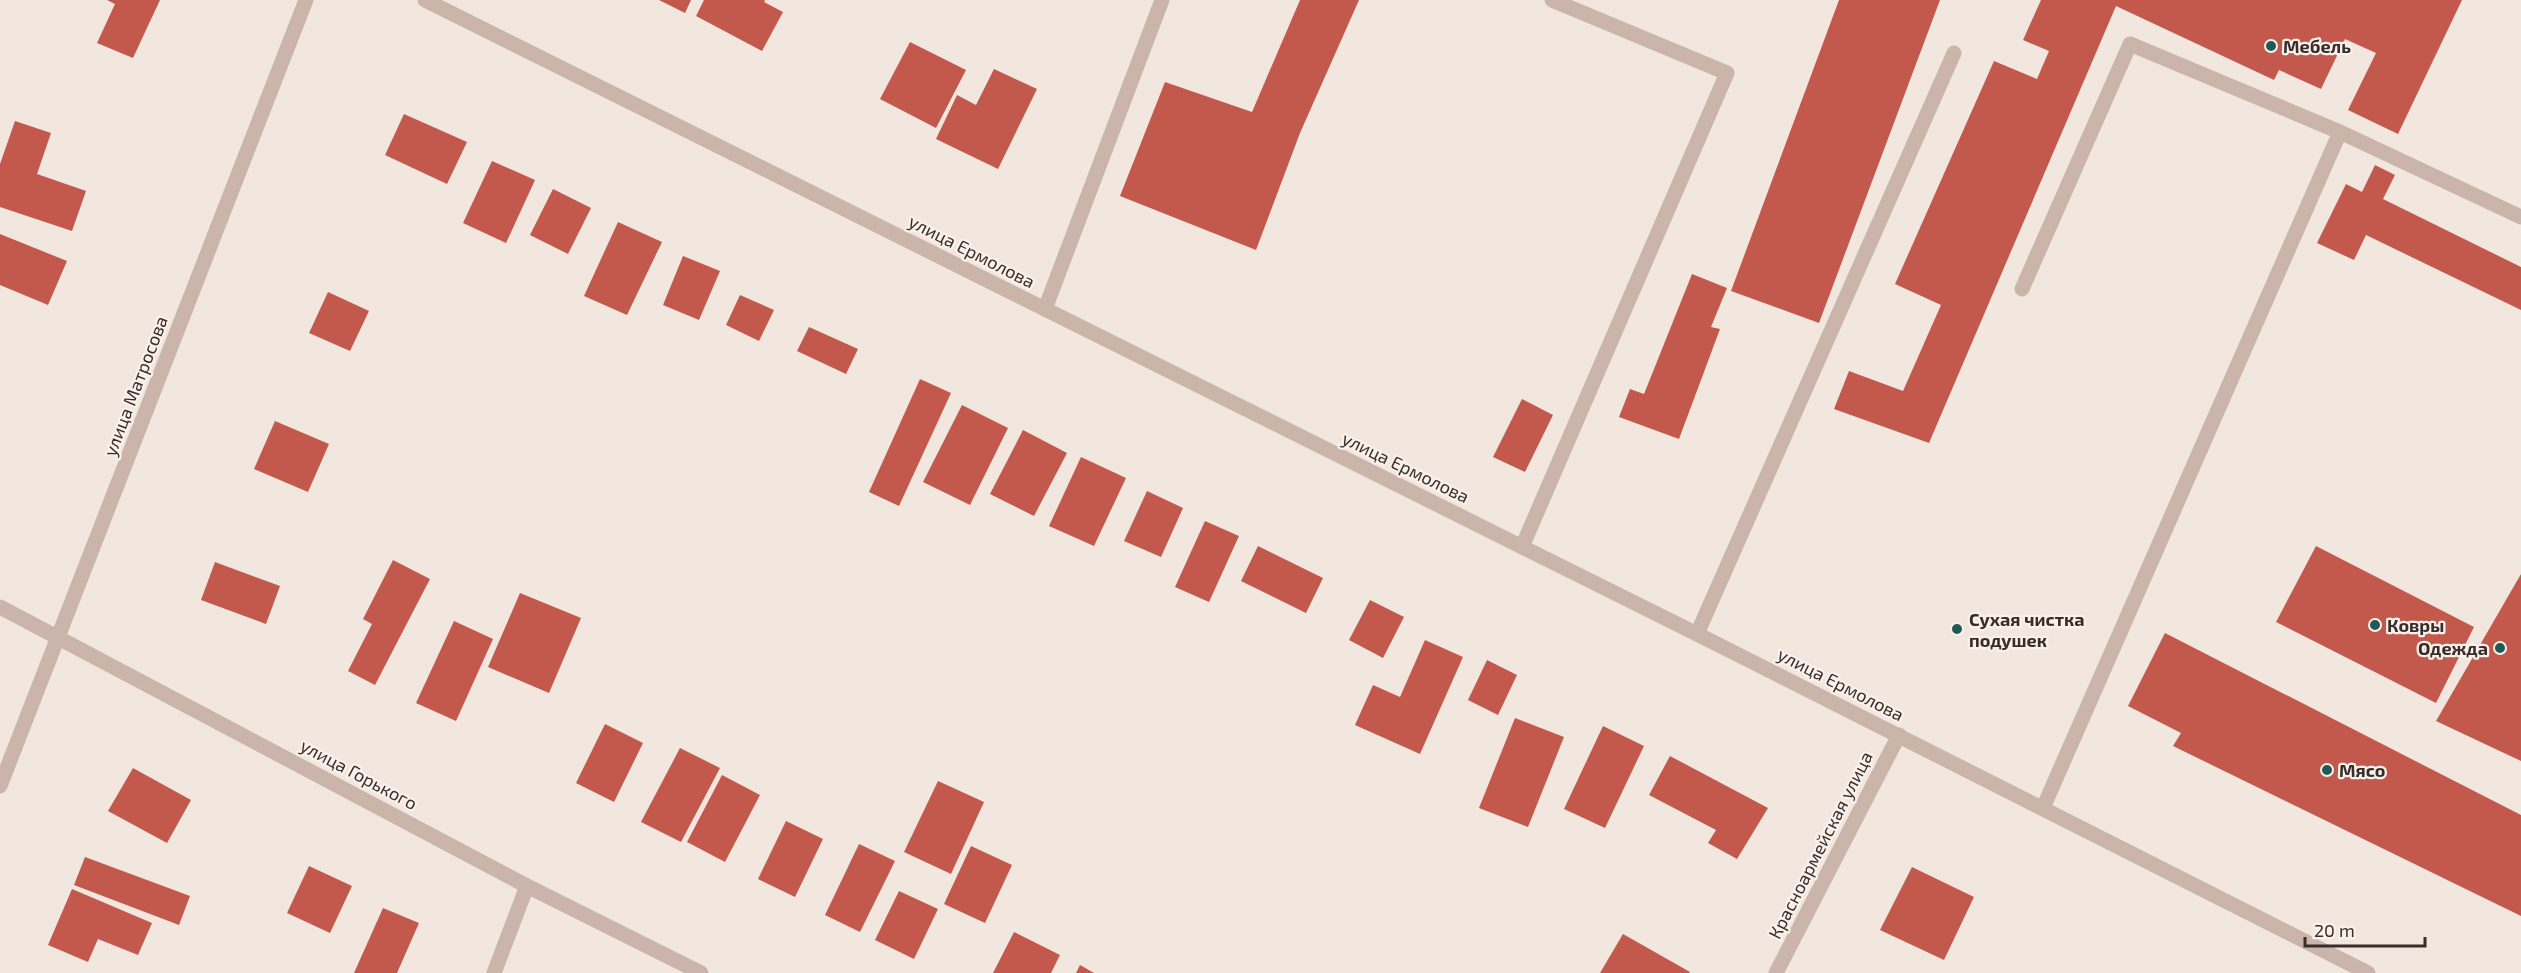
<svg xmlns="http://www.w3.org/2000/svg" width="2521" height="973" font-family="'Exo 2',sans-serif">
<rect width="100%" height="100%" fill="#f2e7df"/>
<path fill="#c3594c" d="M107,0h53l-27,58 -36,-15 18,-39z
M659,0h32l-6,13z
M704,0h61l-1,2 19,10 -21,39 -66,-35z
M1300,0h59l-59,133 -44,117 -136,-54 45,-114 87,30z
M1839,0h101l-121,323 -88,-32z
M2041,0h421l-64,134 -50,-24 28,-57 -31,-14 -24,50 -42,-19 -5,10 -158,-74 -187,437 -95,-34 15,-38 54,20 38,-86 -46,-21 99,-223 43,18 12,-28 -26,-11z
M910,42l56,28 -30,58 -56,-29z
M994,69l43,20 -39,80 -62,-30 21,-44 19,10z
M404,114l63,28 -20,42 -62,-29z
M15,121l36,12 -14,41 49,17 -14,40 -72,-24v-43z
M492,161l43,19 -29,63 -43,-20z
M2375,165l20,10 -12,24 138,68v43l-155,-75 -12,25 -37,-17 29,-59 16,8z
M553,189l38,19 -23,46 -38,-19z
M618,222l44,20 -35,73 -43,-19z
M0,234l67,27 -19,44 -48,-20z
M683,256l37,15 -21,49 -36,-15z
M1692,274l35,14 -16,39 9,2 -41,110 -60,-22 11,-28 14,5z
M328,292l41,19 -19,40 -41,-18z
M740,295l34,15 -15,31 -33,-16z
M809,327l49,22 -12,25 -49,-23z
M920,379l31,14 -52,113 -30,-14z
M1522,399l31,16 -28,57 -32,-15z
M962,405l46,23 -38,77 -47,-23z
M275,421l54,23 -21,48 -54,-23z
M1023,430l44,23 -33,63 -44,-22z
M1081,457l45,21 -32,68 -45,-20z
M1147,491l36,17 -22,49 -37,-16z
M1205,521l34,15 -30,66 -34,-15z
M1258,546l65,32 -17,35 -65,-32z
M2316,546l158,81 -38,76 -160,-81z
M393,560l37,19 -55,106 -27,-14 24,-47 -9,-5z
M215,562l65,24 -14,38 -65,-24z
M2521,574v187l-85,-40z
M520,593l61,25 -32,75 -61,-26z
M1370,600l34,17 -21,41 -34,-18z
M454,621l39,18 -37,82 -40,-18z
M2165,633l356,182v101l-348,-170 8,-13 -53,-27z
M1425,640l38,17 -43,97 -65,-29 18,-40 27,12z
M1487,660l30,15 -19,40 -30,-15z
M1515,718l49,19 -36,90 -49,-19z
M605,724l38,19 -29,59 -38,-19z
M1603,726l41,20 -39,82 -41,-19z
M680,748l40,20 -39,74 -40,-20z
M1670,756l98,52 -31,51 -29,-16 8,-13 -67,-35z
M133,768l58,32 -24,43 -59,-32z
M722,775l38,20 -35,67 -38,-20z
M938,781l46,21 -33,72 -47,-22z
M786,821l37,18 -28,58 -37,-18z
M859,844l36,17 -35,71 -35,-17z
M971,846l41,19 -27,58 -41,-19z
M85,857l105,39 -11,29 -105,-40z
M309,866l43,20 -22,47 -43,-20z
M1912,867l62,30 -30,63 -64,-30z
M72,889l80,34 -14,32 -40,-16 -10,23 -40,-17z
M899,891l39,18 -24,50 -39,-19z
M383,908l36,15 -22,50h-43z
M1014,932l46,23 -9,18h-58z
M1623,934l67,38 -1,1h-89z
M1080,965l14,8h-18z"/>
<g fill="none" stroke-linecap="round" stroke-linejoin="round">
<path stroke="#cbb5ab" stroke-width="15" d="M2022,289l108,-245 210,88
M1045,309l117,-309
M1522,547l205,-474 -175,-73
M1697,634l257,-581
M2043,808l297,-676 181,85
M494,973l33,-87"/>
<path stroke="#cbb5ab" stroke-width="15" d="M0,607l527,279 174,87
M0,786l306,-786"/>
<path stroke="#cbb5ab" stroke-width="15" d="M425,0l1272,634 671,339
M1776,973l123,-238"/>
</g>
<g fill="#205956" stroke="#faf1eb" stroke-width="2">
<circle cx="2271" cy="46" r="6"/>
<circle cx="2375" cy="625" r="6"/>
<circle cx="1957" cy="629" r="6"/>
<circle cx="2500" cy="648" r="6"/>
<circle cx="2327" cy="770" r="6"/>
</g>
<g text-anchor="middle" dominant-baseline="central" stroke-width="4.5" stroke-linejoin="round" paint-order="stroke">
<g font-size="18" font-weight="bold" fill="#382d2a" stroke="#faf1eb" text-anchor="start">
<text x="2283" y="46">Мебель</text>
<text x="1969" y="619">Сухая чистка<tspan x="1969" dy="21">подушек</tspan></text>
<text x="2387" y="625">Ковры</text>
<text x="2488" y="648" text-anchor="end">Одежда</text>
<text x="2339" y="770">Мясо</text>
</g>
<g font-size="18" fill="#382d2a" stroke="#faf1eb">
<text transform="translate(972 251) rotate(27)">улица Ермолова</text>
<text transform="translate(135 386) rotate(-69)">улица Матросова</text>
<text transform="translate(1406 467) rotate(26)">улица Ермолова</text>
<text transform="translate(1841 684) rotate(27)">улица Ермолова</text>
<text transform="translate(359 774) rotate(28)">улица Горького</text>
<text transform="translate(1820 845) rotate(-63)">Красноармейская улица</text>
</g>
</g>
<path d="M2305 937v9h120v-9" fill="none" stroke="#382d2a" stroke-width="3"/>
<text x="2314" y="937" font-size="18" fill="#382d2a" stroke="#faf1eb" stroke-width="4.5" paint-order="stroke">20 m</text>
</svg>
